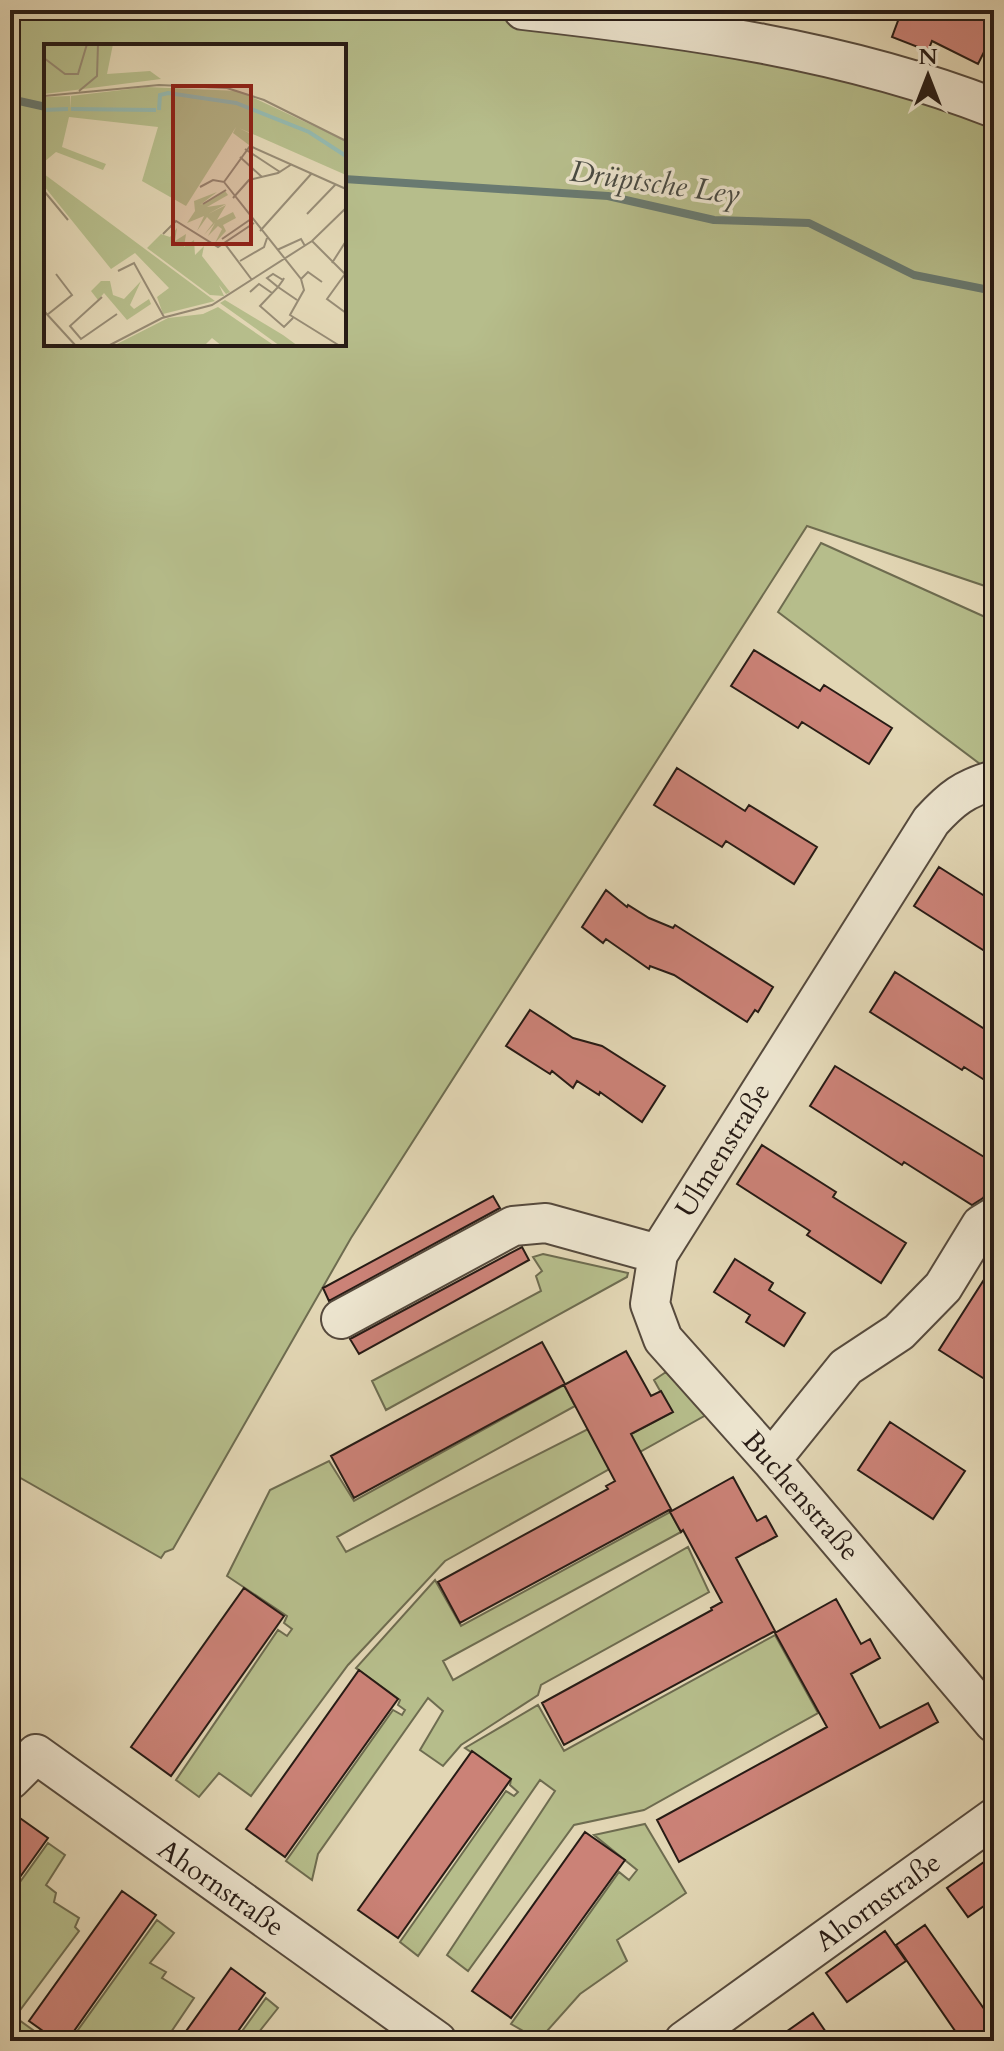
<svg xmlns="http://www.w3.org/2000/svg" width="1004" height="2051" font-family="Cardo,serif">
<rect width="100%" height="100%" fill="#e2d6b4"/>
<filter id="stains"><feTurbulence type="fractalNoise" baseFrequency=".0025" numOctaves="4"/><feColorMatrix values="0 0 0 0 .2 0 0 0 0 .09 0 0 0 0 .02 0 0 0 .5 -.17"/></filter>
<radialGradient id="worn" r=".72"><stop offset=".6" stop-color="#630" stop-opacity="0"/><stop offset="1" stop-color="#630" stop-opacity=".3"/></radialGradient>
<path fill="#b6bd8b" stroke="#6e6c50" stroke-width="2" fill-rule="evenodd" d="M10,10h513l471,98v481l-187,-63 -456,712 -178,311 -8,3 -4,6 -151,-86zM46,46h298v298h-298z
M821,543l173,78v119l-10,27 -206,-155z
M543,1254l85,19 -1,4 -241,133 -14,-29 169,-90 -5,-15 6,-5 -9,-14z
M666,1372l40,43 -261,146 -97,104 -97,131 -32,-23 -20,24 -23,-17 102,-150 9,6 5,-7 -8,-6 3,-7 -60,-40 43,-86 59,-29 25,40 210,-116 11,21 -238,131 9,15 242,-123 12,22 72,-39 -18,-32z
M670,1512l11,20 -238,129 10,19 235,-133 21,45 -168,93 -3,10 -77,50 -18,21 -23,-16 23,-39 -15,-13 -110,156 -6,26 -26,-19 107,-151 9,5 3,-5 -7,-5 2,-5 -44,-32 79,-88 26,46z
M775,1635l43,78 -174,97 -70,15 -106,146 -21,-16 108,-164 -15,-11 -122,176 -18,-14 106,-151 8,5 4,-4 -8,-7 1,-6 -46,-31 73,-43 26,46z
M645,1824l41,69 -69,47 10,21 -47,33 -41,46 -28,-16 108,-152 10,8 8,-10 -43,-35z
M48,1843l17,12 -19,30 10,8 -2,9 25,16 -4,9 4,4 -64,86 33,24h-38v-145z
M157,1920l17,13 -24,30 16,9 -4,6 32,20 -29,43h-95z
M266,1998l12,10 -19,24 6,4 -4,5h-26z"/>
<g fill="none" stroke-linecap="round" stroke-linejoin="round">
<path stroke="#697a71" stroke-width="8" d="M10,99l36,8
M344,179l264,17 106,24 95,3 105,52 80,16"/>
</g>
<path fill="#cb8277" stroke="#271b15" stroke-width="2" d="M902,10h92v22l-16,32 -46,-23 -4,10 -36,-14z
M754,650l66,41 4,-6 68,43 -23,36 -67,-42 -4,6 -67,-42z
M677,768l68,43 4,-6 68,42 -23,37 -68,-43 -4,6 -68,-42z
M939,867l55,35v55l-80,-51z
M606,890l21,17 1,-2 21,13 24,10 2,-3 98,62 -15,25 -3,-2 -8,12 -73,-47 -24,-9 -1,3 -43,-30 -3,4 -21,-16z
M895,972l99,63v51l-30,-19 -2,3 -92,-58z
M530,1010l43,28 29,8 63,40 -23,36 -42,-30 -1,3 -22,-14 -4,7 -21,-17 -2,3 -44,-28z
M835,1066l159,97v18l-11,17 -11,7 -68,-43 -2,3 -92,-59z
M762,1145l74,47 -3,5 73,46 -25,40 -74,-48 3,-4 -73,-47z
M493,1196l7,12 -171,93 -6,-13z
M522,1247l7,13 -170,94 -9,-15z
M735,1259l38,24 -4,7 36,23 -21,33 -38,-24 4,-7 -36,-23z
M994,1264v121l-55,-35z
M542,1342l23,42 -211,114 -23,-42z
M626,1351l25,45 10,-5 12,21 -42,22 40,75 -211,114 -22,-41 170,-93 -2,-3 9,-5 -51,-96z
M890,1422l75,49 -32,48 -75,-49z
M733,1477l24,44 9,-5 11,20 -41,22 39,73 -211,114 -22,-42 170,-93 -1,-2 11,-6 -39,-72 -2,2 -11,-20z
M244,1588l40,28 -113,160 -40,-29z
M836,1599l25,45 9,-5 10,19 -29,16 29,54 48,-25 10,19 -259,140 -22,-42 170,-93 -52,-94z
M359,1670l39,29 -113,158 -39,-28z
M472,1751l39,28 -113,159 -40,-28z
M10,1811l38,27 -38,53z
M585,1832l40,28 -114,158 -39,-27z
M994,1855v44l-26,18 -21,-29z
M122,1891l34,24 -89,126h-10l-28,-20z
M925,1925l69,98v18h-32l-66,-96z
M885,1931l21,30 -59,41 -21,-29z
M231,1968l34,25 -34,48h-52z
M813,2013l19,28h-59z"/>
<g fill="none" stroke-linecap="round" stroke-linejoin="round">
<defs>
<path id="minor" d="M523,10c160,18 320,39 471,98
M658,1254l-8,50 13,35 108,121 223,263
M341,1319l172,-93 33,-3 112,31 273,-433c21,-23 33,-32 63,-41
M771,1460l75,-93 53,-35 44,-45 38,-62 13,-8
M10,1780l26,-26 401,287
M684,2041l310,-223"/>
</defs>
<use href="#minor" stroke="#564a3d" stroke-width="42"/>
<use href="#minor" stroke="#ece4ce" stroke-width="38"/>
</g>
<g text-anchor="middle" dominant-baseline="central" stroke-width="7" stroke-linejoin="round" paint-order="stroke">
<g font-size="28" fill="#271b15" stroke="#ece4ce">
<text transform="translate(723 1150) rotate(-58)">Ulmenstraße</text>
<text transform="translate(801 1496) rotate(49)">Buchenstraße</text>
<text transform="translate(221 1888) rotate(35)">Ahornstraße</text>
<text transform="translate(878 1902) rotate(-36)">Ahornstraße</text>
</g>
<g font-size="30" font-style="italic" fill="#484a43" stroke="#ece4ce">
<text transform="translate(655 183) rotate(8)">Drüptsche Ley</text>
</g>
</g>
<g transform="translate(44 44)">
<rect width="302" height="302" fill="#e2d6b4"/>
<path d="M0,0h69l-6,30 43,-3 11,8 -117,15zM103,43l92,4 107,50v34l-107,-47 14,7 -4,10 -16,-12 3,-6 -50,79 -44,-25 16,-54 -89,-10 -7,30 44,17 -3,6 -47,-18 -12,10v-65l26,-1v13l1,-13zM0,130l171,127 -52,13 -6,-17 12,-9 -34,-35 -24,16 -67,-83zM181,147l3,4 -21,12 19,-3 -18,10 18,-9 -9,15 16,-8 3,6 -13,7 3,6 -11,12 7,-14 -4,-3 -10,10 7,-13 -11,12 9,-12 -6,-6 -10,14 7,-15 -17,7 8,-12 -1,-10 23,-9 -17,13zM133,184l-2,13 11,-7 -2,13 10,-7 1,15 9,-9 -2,10 28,36 -4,2 -7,-9 5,11 -14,-1 -63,-47 14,-14 9,3zM57,237h9l3,14 11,4 17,-18 -11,24 4,4 15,-10 2,5 -24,16 -23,-27 -6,7 -7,-9zM181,256l58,35 15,11h-18l-60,-43zM174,263l57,39h-53l-10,-8 -8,8h-91l55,-28 35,-4z" fill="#b6bd8b"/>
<path fill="none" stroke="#95b9af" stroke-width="4" d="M27,65l85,1M0,66l24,-1M115,66l1,-15 8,-2 68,10 73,29 37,24"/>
<path fill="none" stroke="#978b74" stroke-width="2" d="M0,14l21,16h13l9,-30M35,47l18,-15 1,-32M0,52l115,-11 68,3 37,12 82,41M201,105l35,23M196,113l22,20M180,138l77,97 3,11 -14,25 50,31M156,143l13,-7 11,2 26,-36 96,43M0,147l24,29M189,154l16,-18 29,-7 14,-9M159,160l23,-14M263,170l29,-30M216,187l52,-58M119,190l13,-13 42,26 36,-24M178,195l29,-20M268,197l34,34M181,200l27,36M233,206l24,-11 4,7M196,217l24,-14 3,-9M288,219l14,-22M74,227l16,-8 30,54M301,230l-18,25 19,14M257,235l7,-7 14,10M239,236l-10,-6 -6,4 11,9 5,-7 1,-2M206,248l9,-8 13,9M58,253l-32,29 11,13 36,-25M0,267l32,35M3,271l25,-20 -16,-21M249,274l-9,9 -24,-21 18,-19 19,13M64,302l54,-28 50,-13 100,-64 34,-33"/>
<path fill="#8f2418" fill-opacity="0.15" stroke="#8f2418" stroke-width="4" d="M129,42h78v158h-78z"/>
<rect width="302" height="302" fill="none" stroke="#271b15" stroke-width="4"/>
</g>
<rect width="1004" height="2051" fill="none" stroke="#e2d6b4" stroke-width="40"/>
<rect x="12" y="12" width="980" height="2027" fill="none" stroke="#271b15" stroke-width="4"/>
<rect x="20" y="20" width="964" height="2011" fill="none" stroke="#271b15" stroke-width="2"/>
<g transform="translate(928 76)" stroke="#ece4ce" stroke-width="6" paint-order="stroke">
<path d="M0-6L14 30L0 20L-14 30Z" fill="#271b15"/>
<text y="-12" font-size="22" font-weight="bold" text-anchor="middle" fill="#271b15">N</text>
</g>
<rect width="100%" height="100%" filter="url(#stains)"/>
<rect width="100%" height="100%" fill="url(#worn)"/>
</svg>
